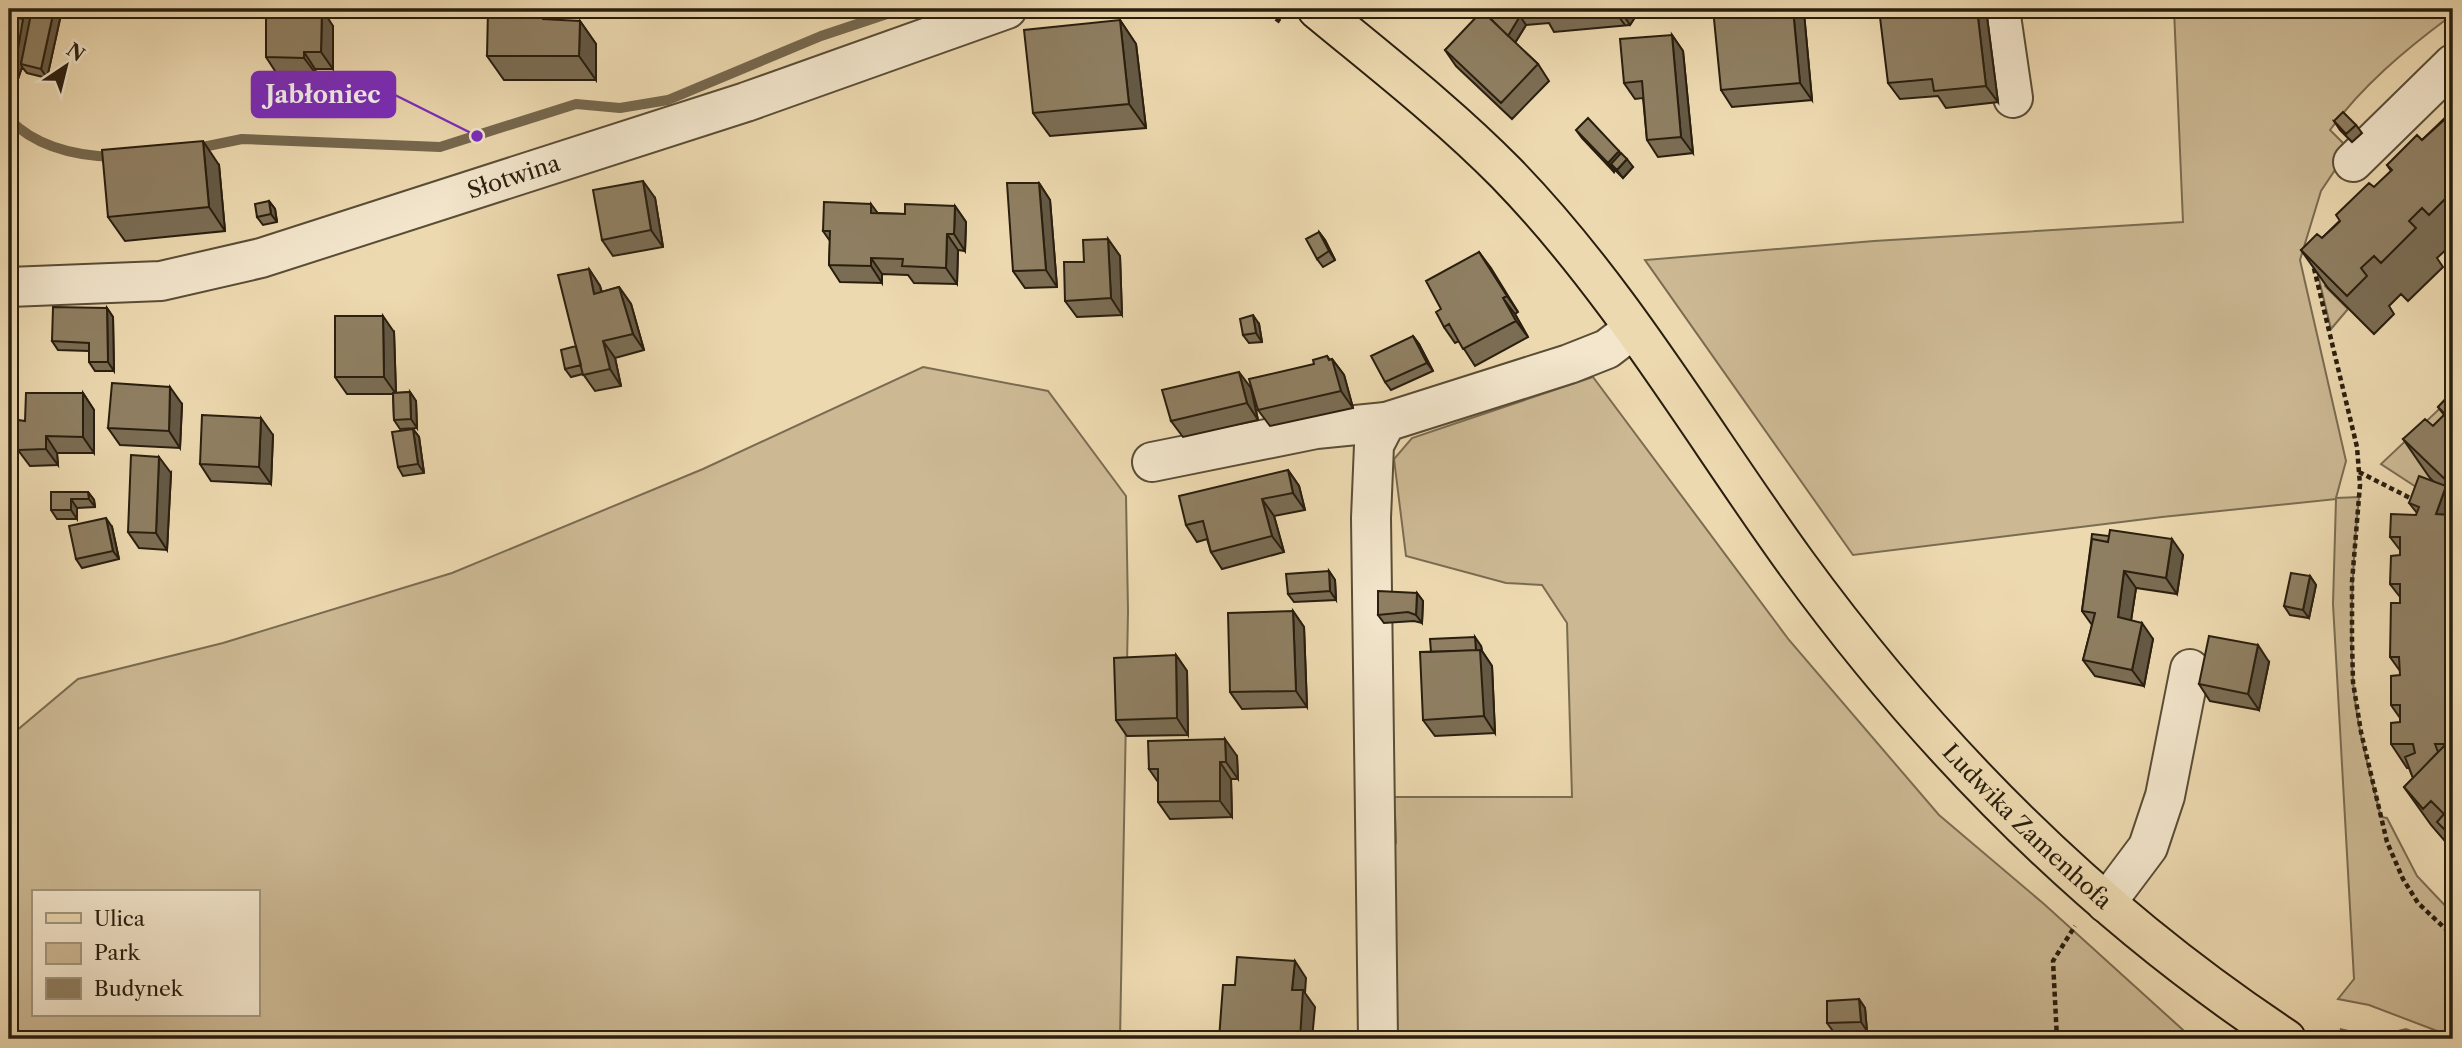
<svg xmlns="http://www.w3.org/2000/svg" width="2462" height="1048" font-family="'Libre Caslon Text',serif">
<rect width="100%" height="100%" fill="#edd9b0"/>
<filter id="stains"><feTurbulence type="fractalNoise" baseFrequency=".00286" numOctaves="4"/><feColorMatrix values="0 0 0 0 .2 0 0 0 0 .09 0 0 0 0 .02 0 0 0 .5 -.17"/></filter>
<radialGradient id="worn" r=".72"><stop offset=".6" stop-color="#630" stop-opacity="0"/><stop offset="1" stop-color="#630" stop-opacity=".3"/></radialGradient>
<path fill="#ccb994" stroke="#7a6c51" stroke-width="2" fill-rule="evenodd" d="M2174,9h279v16l-5,-7c-43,32 -86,68 -118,112l19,19 -28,42 -21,69 46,201 -10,37 23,-1c-6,61 -10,122 -6,183 3,46 17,92 28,137l6,1 30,58 36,38v123l-84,-32 -31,-6 16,-20 -21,-375 3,-105 -174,18 -309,38 -208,-295 229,-19 309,-19z
M2316,267h28l-19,19 23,23 -17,20z
M923,367l125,24 78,105 2,115 -8,428h-1111v-302l69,-58 145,-36 229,-70 251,-104zM33,892h224v123h-224z
M1593,377l196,263 150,175 105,89 149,135h-800l-3,-190 6,-6 -1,-28 -7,-18h184l-5,-174 -25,-38 -36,-2 -100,-27 -12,-97 18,-21z
M2453,396l-10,95 -7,9 -55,-36z
M2340,1029l33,8 33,-8 26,10h-67z"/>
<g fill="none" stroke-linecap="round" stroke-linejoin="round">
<path stroke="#76684e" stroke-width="10" d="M9,119c27,28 68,37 106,38
M193,149l49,-10 198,8 136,-43 44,4 48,-8 153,-64 81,-27"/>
<defs>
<g id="minor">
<path d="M2000,9l13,89"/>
<path d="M2353,162l100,-98"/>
<path id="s1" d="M9,287l152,-6 100,-23 485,-156 261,-93"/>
<path d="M1152,462l164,-33 70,-7"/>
<path d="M2106,903l42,-56 17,-51 25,-127"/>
<path d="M1378,1039l-7,-521 3,-73 12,-23 183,-58 38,-15 26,-20"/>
</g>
<g id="major">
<path id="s2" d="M1317,9c64,53 131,105 189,164 113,116 196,260 290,390 135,185 299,350 490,476"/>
</g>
</defs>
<use href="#minor" stroke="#5a4d36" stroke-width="42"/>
<use href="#major" stroke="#291e0e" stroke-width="42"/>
<path stroke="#291e0e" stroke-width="4.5" stroke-dasharray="5 3.5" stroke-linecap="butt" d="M1262,9l20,14
M2312,260l45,187 3,38 -8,97v57l1,43 8,50 26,110 16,37 15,24 35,33
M2359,472l57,29
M2057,1039l-4,-78 22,-35"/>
<use href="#minor" stroke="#f3e6cc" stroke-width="38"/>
<use href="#major" stroke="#edd9b0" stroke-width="38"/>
</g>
<path fill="#7b6d54" stroke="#291e0e" stroke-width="2" d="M9,9h54l-1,4 -7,-1 5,7 -13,59 -20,-5 -5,-6 -9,27 -4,-2z
M266,9h40l27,17v43h-18l1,5h-39l-11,-17z
M1495,9h144v2l-9,14 -76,7 -5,-9 -23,2 -11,18 23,21 11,17 -37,38 -56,-53 -11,-16 44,-33z
M1986,9l12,93 -52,6 -8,-12 -38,3 -12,-16z
M1804,13l8,87 -80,7 -11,-17z
M1120,20l16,24 10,84 -96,8 -17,-23z
M580,21l16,23v36h-92l-17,-24z
M1672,35l11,16 10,102 -35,4 -11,-17 -4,-42 -8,1 -11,-16z
M2453,100v151l-4,-4 -12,11 6,9 -35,34 -7,-7 -12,12 5,8 -20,20 -46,-46 -27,-38 21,-12 69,-67 -4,-6 35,-25 27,-26 -4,-6z
M2334,121l22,4 6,8 -10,9 -12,-12z
M1576,130l45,24 12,13 -10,11 -8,-8 -1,2 -32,-34z
M219,165l6,66 -100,10 -17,-24z
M1039,183l11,17 7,87 -32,1 -12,-17z
M655,198l8,49 -50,9 -11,-16z
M269,201l6,8 2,13 -14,3 -6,-8z
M955,206l11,16 -1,29 -7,-1 -1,34 -43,-1 -6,-8 -26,-1v9l-42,-1 -11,-17 1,-24 -7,-10 55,-18 27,1z
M1319,232l6,8 10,20 -12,7 -6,-8z
M1108,239l12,17 2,59 -45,2 -12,-16 19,-39z
M1479,252l39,60 -3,2 13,23 -53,29 -16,-25 -4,2 -11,-16 -3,-18z
M589,269l11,17 2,6 17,-5 12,17 13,46 -29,8 6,28 -26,5 -12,-17 -12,3 -6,-8 11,-23z
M107,308l6,9 1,54h-19l-6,-9v-11l-31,-1 -6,-9z
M1259,324l3,18 -13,1 -6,-8z
M394,332l2,61 14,-1 6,9 1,27 -17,1 -6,-9 -1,-26h-46l-12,-17z
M1413,336l6,8 14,27 -42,19 -6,-8z
M1327,356l3,4 2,-1 12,16 9,33 -83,18 -12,-16z
M1251,388l7,32 -75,17 -12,-16z
M2453,391v454l-3,2 -19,-22 -27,-38 9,-9 -4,-10h-2l-16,-24 9,-22v-4l-9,-13 9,-30v-4l-10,-14 10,-54v-6l-10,-13 10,-29v-5l-10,-13 26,-22 1,-2 -8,-10 25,-21 -4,-4 -27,-39 30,-13 11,-11 -6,-8z
M83,393l11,17v43h-37l1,12 -28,1 -12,-16 7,-29z
M182,404l-2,44 -60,-3 -12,-17z
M413,429l6,8 5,36 -21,3 -5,-9z
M273,435l-2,49 -60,-3 -11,-17z
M1288,470l11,16 6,24 -31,6 10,36 -62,17 -11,-17 -4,-13 -10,3 -11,-17z
M171,473l-4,77 -28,-2 -11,-16z
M51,492h37l6,8 1,7 -18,1v11h-20l-6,-9z
M112,527l7,32 -37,9 -6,-9z
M2091,543l92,12 -6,39 -41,-6 -5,32 22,19 -9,47 -49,-10 -12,-16 9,-35 -10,-14z
M1329,571l6,9 1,20 -42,2 -6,-8z
M2310,576l6,9 -7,33 -19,-3 -6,-9z
M1417,593l6,8 -1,22 -8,-2 -30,2 -6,-8z
M1293,611l11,16 3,80 -65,2 -12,-17z
M1481,646l1,5 10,15 3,67 -60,3 -12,-16 8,-68z
M1176,655l11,16 1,64 -61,1 -11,-16z
M2269,662l-10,48 -49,-9 -11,-17z
M1237,756l1,23h-7l1,38 -62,2 -12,-17v-20l-9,-13z
M1859,999l6,9 2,23h-34l-6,-8z"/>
<path fill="#645945" stroke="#291e0e" stroke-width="2" d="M18,9h15l-12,55 1,3 -9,27 -4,-6v-7l14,-62 -6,-8z
M322,9l11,17v43l-12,-17z
M543,9h16v34l-16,-24z
M1613,9h26v2l-9,14 -6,-9 -5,1 6,8z
M1793,9h8l3,4 8,87 -12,-17z
M1977,9h9l12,93 -12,-16z
M54,10l6,9 -13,59 -6,-9z
M1520,16l6,9 -13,21 -6,-9z
M1120,20l16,24 10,84 -17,-24z
M580,21l16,23v36l-17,-24z
M1672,35l11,16 10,102 -12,-16z
M304,52l11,17 1,5 -12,-16z
M203,141l16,24 6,66 -16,-24z
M1619,151l6,9 -14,4 4,6 -1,2 -6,-9z
M1627,159l6,8 -10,11 -6,-8z
M643,181l12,17 8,49 -12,-17z
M1039,183l11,17 7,87 -11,-17z
M269,201l6,8 2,13 -6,-8z
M871,204l12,16 -12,-7z
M955,206l11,16 -1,29 -11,-17z
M1319,232l6,8 10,20 -6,-9z
M947,234l11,16 -1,34 -11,-16z
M1108,239l12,17 2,59 -11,-17z
M1479,252l12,16 27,44 -11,-16z
M871,258l11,16v9l-11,-17z
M589,269l11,17 5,24 -11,-16z
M619,287l12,17 13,46 -11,-16z
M1503,298l12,16 13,23 -12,-16z
M107,308l6,9 1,54 -6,-9z
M1253,315l6,9 3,18 -6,-9z
M383,316l11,16 2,62 -12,-17z
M1413,336l6,8 14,27 -6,-8z
M603,341l12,17 6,28 -11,-17z
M1327,356l7,10 -2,-7 12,16 9,33 -12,-17z
M1239,372l12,16 7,32 -11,-17z
M170,387l12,17 -2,44 -11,-17z
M410,392l6,9 1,27 -6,-9z
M83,393l11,17v43l-11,-16z
M261,418l12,17 -2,49 -12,-17z
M413,429l6,8 5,36 -6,-9z
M46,436l11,17 1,12 -12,-16z
M159,457l12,16 -4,77 -11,-17z
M1288,470l11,16 6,24 -12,-17z
M2446,486l7,10v67l-17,-49z
M88,492l6,8 1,7 -6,-8z
M71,499l6,9v11l-6,-9z
M1262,499l12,17 10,36 -12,-16z
M106,518l6,9 7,32 -6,-8z
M2172,539l11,16 -6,39 -11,-16z
M1329,571l6,9 1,20 -6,-9z
M2124,571l12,17 -7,46 -11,-17z
M2310,576l6,9 -7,33 -6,-8z
M1417,593l6,8 -1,22 -6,-8z
M2451,603l2,3v52l-2,-2z
M1293,611l11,16 3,80 -11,-16z
M2142,623l11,16 -9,47 -12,-16z
M1475,637l6,9 1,5 10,15 3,67 -11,-17 -8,-58z
M2258,645l11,17 -10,48 -11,-16z
M1176,655l11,16 1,64 -11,-17z
M2452,698l1,2v46l-2,-3z
M1225,739l12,17 1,23 -12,-17z
M1220,762l11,17 1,38 -12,-16z
M1295,961l11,17 -1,15 10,14 -3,32h-12l-8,-49z
M1859,999l6,9 2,23 -6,-9z"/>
<path fill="#8f7f62" stroke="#291e0e" stroke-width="2" d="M32,9h15l7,1 -13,59 -20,-5z
M266,9h37v1l19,-1 -1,43h-17v6l-38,-1z
M488,9h55v10l37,2 -1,35h-92z
M1495,9h48v6l-23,1 -12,20 -19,-19z
M1543,9h70l-70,6z
M1619,9h10l-5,7 -5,1z
M1713,9h80l7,74 -79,7z
M1879,9h98l9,77 -52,5 -2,-12 -44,4z
M1482,11l56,53 -37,39 -56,-53z
M9,16l14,3 -6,36 -8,26z
M1120,20l9,84 -96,9 -9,-83z
M1672,35l9,102 -34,3 -5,-59 -18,2 -4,-44z
M2453,100v91l-24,24 -7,-7 -13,13 7,7 -35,35 -7,-7 -13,12 6,8 -20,20 -46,-46 16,-16 5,4 13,-12 5,-5 -4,-6 33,-32 5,4 18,-17 -5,-5 30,-30 5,5 22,-20 6,-7 -5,-5z
M2343,112l13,13 -10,9 -12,-13z
M1588,118l31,33 -11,12 -32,-33z
M203,141l6,66 -101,10 -6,-67z
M1621,153l6,6 -10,11 -6,-6z
M643,181l8,49 -49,10 -9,-50z
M1007,183h32l7,87 -33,1z
M269,201l2,13 -14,3 -2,-13z
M824,202l47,2v9l34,1v-10l50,2 -1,28h-7l-1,34 -44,-2 1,-7 -32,-1v8l-42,-1 1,-34h-7z
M1319,232l10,19 -12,8 -11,-20z
M1108,239l3,59 -46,3 -1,-39h20l-1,-22z
M1479,252l28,44 -4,2 13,23 -53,28 -14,-25 -5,3 -8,-15 5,-3 -15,-28z
M589,269l5,25 25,-7 14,47 -30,7 7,28 -27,6 -25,-100z
M53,307l54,1 1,54h-19v-19l-37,-2z
M1253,315l3,18 -13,2 -3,-16z
M335,316h48l1,61h-49z
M1413,336l14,27 -42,19 -14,-26z
M576,346l5,19 -16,4 -4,-19z
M1327,356l2,4 3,-1 9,32 -83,19 -9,-31 65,-15 -1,-4z
M1239,372l8,31 -76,18 -9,-31z
M112,383l58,4 -1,44 -61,-3z
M2453,391v92l-2,2 -48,-46 22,-20 8,7 12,-12 -7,-7z
M410,392l1,27 -17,1 -1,-27z
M26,393h57v44l-37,-1v13l-28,1v-30l7,1z
M202,415l59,3 -2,49 -59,-3z
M413,429l5,35 -20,3 -6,-35z
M131,455l28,2 -3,76 -28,-1z
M1288,470l5,23 -31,6 10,37 -61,16 -8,-31 -17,4 -7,-29z
M2419,476l27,10 -10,28 15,1 1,46h1v42h-2v53h2v42h-1l-1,43 -1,-1 -4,4h-11l3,8 -25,26 -8,-21 10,-4 -2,-9h-22v-21l9,-1v-17h-9v-29l9,-1 -1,-18h-9l1,-54h9v-19h-10l1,-28 9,-1v-18h-10l1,-23 25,1 3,-8 -10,-4z
M51,492h37l1,7h-18v11h-20z
M106,518l7,33 -37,8 -7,-33z
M2110,530l62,9 -6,39 -42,-7 -6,46 24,6 -10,47 -49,-10 12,-47 -13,-2 10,-72 16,3z
M2092,534l17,2 -1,6 -16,-3 -1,4z
M1329,571l1,20 -42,3 -2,-20z
M2291,573l19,3 -7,34 -19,-4z
M1378,591l39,2 -1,22 -8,-3 -30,3z
M1293,611l3,80 -66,1 -2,-79z
M2209,636l49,9 -10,49 -49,-10z
M1475,637l1,13 -45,2 -1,-13z
M1480,650l4,66 -61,4 -3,-68z
M1176,655l1,63 -61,2 -2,-62z
M1225,739l1,23h-6v39l-62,1v-33h-9l-1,-28z
M2450,740l3,3v95l-16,-16 7,-8 -13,-13 -8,8 -19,-22z
M1237,957l58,4 -3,29h11l-3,49h-81l4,-54h12z
M1859,999l2,23 -34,1v-22z"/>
<g text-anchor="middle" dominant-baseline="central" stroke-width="7" stroke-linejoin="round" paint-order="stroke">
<g font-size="23" fill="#291e0e" stroke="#f3e6cc">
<text stroke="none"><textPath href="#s1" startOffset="520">Słotwina</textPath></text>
<text stroke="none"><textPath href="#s2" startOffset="1088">Ludwika Zamenhofa</textPath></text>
</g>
</g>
<path fill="none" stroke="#7b2cbf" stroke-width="2.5" d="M477 136L395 95"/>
<circle fill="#7b2cbf" stroke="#f3e6cc" stroke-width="2.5" cx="477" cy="136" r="7"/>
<rect fill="#7b2cbf" stroke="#7b2cbf" stroke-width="2.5" x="252" y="72" width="143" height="45" rx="7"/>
<g font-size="24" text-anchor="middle" font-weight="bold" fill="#fff">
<text x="323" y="103">Jabłoniec</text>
</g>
<rect width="2462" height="1048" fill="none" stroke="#edd9b0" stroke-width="35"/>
<rect x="10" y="10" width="2441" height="1027" fill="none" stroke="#291e0e" stroke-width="3.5"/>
<rect x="18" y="18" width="2427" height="1013" fill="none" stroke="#291e0e" stroke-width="2"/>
<rect x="32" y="890" width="228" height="126" fill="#f3e6cc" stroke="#a29680" stroke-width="2"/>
<rect x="46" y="913" width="35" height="10" fill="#edd9b0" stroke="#a29680" stroke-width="2"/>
<text x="94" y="926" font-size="21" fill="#291e0e">Ulica</text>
<rect x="46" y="943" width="35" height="21" fill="#ccb994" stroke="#a29680" stroke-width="2"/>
<text x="94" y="960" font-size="21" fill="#291e0e">Park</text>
<rect x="46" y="978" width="35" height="21" fill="#8f7f62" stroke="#a29680" stroke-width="2"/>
<text x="94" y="996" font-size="21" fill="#291e0e">Budynek</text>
<g transform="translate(66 66) rotate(35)" stroke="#f3e6cc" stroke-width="5" paint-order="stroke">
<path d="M0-5L12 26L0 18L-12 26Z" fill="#291e0e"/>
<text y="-10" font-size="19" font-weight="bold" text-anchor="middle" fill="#291e0e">N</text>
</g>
<rect width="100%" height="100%" filter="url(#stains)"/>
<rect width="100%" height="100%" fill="url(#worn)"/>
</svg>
